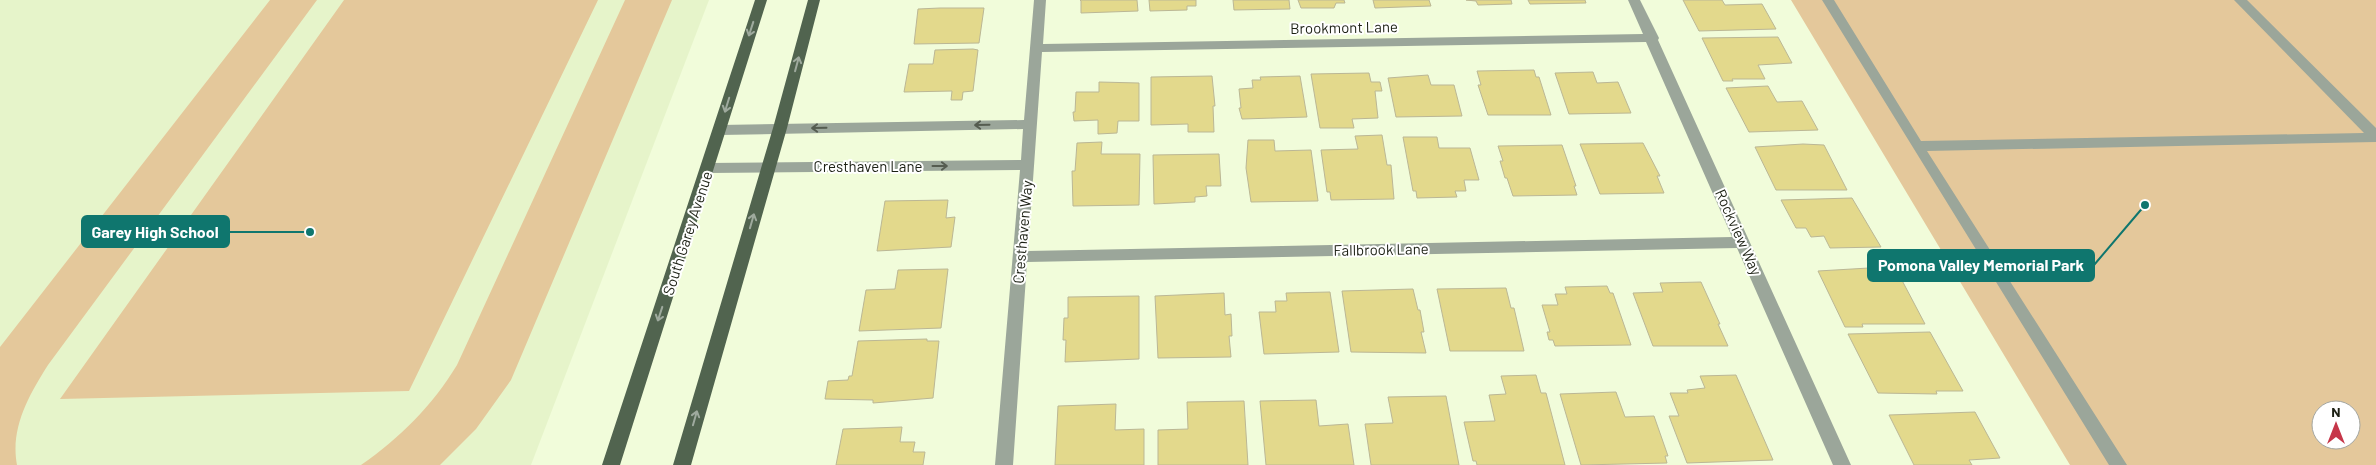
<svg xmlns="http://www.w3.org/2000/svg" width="2376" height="465" font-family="Barlow,sans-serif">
<rect width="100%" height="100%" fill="#f1fcda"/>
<path fill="#e6f4ca" d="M0,0h709l-178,465h-531z"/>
<path fill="#e4c89b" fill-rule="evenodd" d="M270,0h47l-269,365c-19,30 -38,63 -31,100h-17v-118z
M344,0h254l-189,391 -349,8z
M625,0h47l-161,380 -35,49 -36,36h-79c39,-27 71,-59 96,-100z
M1791,0h585v465h-306zM2321,410h30v30h-30z"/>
<path fill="#e3d98c" stroke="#bbb795" d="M1080,0h57l1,11 -57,2v-12z
M1149,0h47v6h-9v4l-37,1z
M1233,0h56l1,9 -56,1z
M1298,0h46l1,3h-9l-2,5h-33z
M1373,0h56l2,6 -56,2z
M1466,0h45l1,4 -34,1 -2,-4z
M1528,0h57l1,3 -56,1z
M1683,0h39l3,5 37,-1 14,25 -77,2z
M940,8h44l-5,35 -65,1 4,-35z
M1778,37l14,26 -34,2 7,14h-33l1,2h-10l-21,-43z
M973,49l5,1 -5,41 -10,1 -1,8h-11l1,-9 -48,1 5,-28h24l2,-14z
M1534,70l2,7h3l12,38h-63l-10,-30h3l-4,-14z
M1593,72l4,11 21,-1 13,31 -62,1 -14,-41z
M1369,73l2,9h9l2,9h-7l3,27 -26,1 2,9h-34l-9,-54z
M1428,75l3,10h23l8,31 -66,1 -8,-39z
M1212,76l3,30h-2l1,26h-26v-8l-37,1v-48z
M1300,76l7,41 -65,2 -3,-11h2l-2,-19 14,-1 -1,-8h9l-1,-3z
M1099,82l40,1v38h-21l-1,12 -19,1v-14l-24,1 -1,-9h2l1,-20h23z
M1768,86l9,16 25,-1 16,29 -69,2 -23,-44z
M1382,135l5,30h4l3,34 -63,1 -1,-8h-3l-6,-42 37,-1 -3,-13z
M1403,137h34l2,11h31l9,32h-15l2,11h-11l2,6 -40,1 -1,-7h-3z
M1248,140h26l1,11 36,-1 7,51 -67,1 -5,-34z
M1102,142l-1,12h39l-1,51 -66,1 -1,-35h3l2,-28z
M1643,143l17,33h-3l7,17 -64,1 -20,-50z
M1803,144l21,1 23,45h-71l-21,-43z
M1562,145l14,41h-2l3,9 -64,1 -6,-18h-2l-5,-17h3l-5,-15z
M1219,154l2,32h-15l1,10 -12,1v5l-41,2 -1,-49z
M1852,198l29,49 -51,1 -6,-12 -13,1 -5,-9h-10l-15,-28z
M948,200l-2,18 9,-1 -4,30 -74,4 8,-50z
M1869,268l27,1 29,55h-63l1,3h-18l-27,-56z
M948,269l-7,59 -82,3 7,-41 29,-1 3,-19z
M1701,282l19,42h-2l10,22h-75l-20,-53 30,-1 -3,-9z
M1607,286l3,7h3l18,52 -76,1 -2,-6h-4l-2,-8h3l-8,-27h16l-3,-11h12l-2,-7z
M1506,288l5,20h3l10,43h-74l-13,-62z
M1413,289l5,21h2l4,22h-3l5,21 -75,-1 -9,-61z
M1330,292l9,60 -75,2 -5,-42h17l-1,-11h12l-1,-8z
M1224,293l1,22 6,-1 1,22h-3l2,21 -73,1 -3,-62z
M1139,296v63l-74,3 1,-22h-3l1,-22h4v-21z
M1930,332l33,59h-27l1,3 -59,-1 -30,-59z
M927,339v2h12l-6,57 -60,5v-3l-48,-1 3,-18 20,-1 1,-4h3l6,-35z
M1536,375l5,18h5l19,72h-88l-1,-4h-3l-9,-39 31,-1 -6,-26 17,-1 -5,-18z
M1736,375l37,85 -86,3 -18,-47h10l-9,-23h18l-1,-3 18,-2 -5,-12z
M1616,392l9,25 29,-1 14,40h-3l2,7 -86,2 -21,-71z
M1446,396l13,69h-88l-6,-41 28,-1 -5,-26z
M1316,400l3,26 29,-2 6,41h-88l-6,-64z
M1244,401l4,64h-90v-35l30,-1 -1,-27z
M1116,404l-1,26 29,-1v36h-89l3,-59z
M1975,412l25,46 -31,2 3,5h-58l-25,-50z
M902,427l-2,15h15l-2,10h12l-2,13h-87l7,-36z"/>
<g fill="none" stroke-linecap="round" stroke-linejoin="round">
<path fill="#9ba69a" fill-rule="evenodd" d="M1034,0h12l-3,44 600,-10 -15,-34h12l19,38 -1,2 193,425h-18l-96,-217 -710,14 -14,203h-18l25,-295 -312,3 -5,-2 -2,-3 2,-3 5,-2 313,-3 2,-31 -303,6 -7,-5 7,-5 304,-5zM1646,42l86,195 -704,14 14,-199z
M1822,0h12l87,141 443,-8 -130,-133h13l129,128v14l-449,9 200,314h-18z"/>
<path fill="#51644f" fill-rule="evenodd" d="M755,0h12l-147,465h-18z
M808,0h12l-33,128 -96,337h-18l100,-337z"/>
</g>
<defs><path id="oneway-shaft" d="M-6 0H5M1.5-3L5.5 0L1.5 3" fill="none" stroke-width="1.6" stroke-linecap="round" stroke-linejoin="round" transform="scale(1.25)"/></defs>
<g stroke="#9faa9e">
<use href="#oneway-shaft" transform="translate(751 29) rotate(108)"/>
<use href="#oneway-shaft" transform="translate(797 64) rotate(-75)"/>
<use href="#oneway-shaft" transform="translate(727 105) rotate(107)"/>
<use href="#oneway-shaft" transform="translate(752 221) rotate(-74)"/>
<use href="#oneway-shaft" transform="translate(660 314) rotate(108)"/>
<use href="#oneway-shaft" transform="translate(695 418) rotate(-74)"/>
</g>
<g stroke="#555c50">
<use href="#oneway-shaft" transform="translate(982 125) rotate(179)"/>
<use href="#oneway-shaft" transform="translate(819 128) rotate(179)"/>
<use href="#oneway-shaft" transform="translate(940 166)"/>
</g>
<g text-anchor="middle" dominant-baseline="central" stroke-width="4" stroke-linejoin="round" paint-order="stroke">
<g font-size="15" fill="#1c2014" stroke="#fff">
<text transform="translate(1344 27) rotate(-1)">Brookmont Lane</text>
<text x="868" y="166">Cresthaven Lane</text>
<text transform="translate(1022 232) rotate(-85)">Cresthaven Way</text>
<text transform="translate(1739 232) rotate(66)">Rockview Way</text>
<text transform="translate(687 233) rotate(-72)">South Garey Avenue</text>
<text transform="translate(1381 249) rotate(-1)">Fallbrook Lane</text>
</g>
</g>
<path fill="none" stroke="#0f766e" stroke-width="2" d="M310 232L229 232M2145 205L2094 265"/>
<g fill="#0f766e" stroke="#fff" stroke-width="2">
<circle cx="310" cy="232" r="5"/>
<circle cx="2145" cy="205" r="5"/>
</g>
<g fill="#0f766e" stroke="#0f766e" stroke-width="2">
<rect x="82" y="216" width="147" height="31" rx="5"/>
<rect x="1868" y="250" width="226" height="31" rx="5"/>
</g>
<g font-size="16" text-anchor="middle" font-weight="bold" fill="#fff">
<text x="155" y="238">Garey High School</text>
<text x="1981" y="271">Pomona Valley Memorial Park</text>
</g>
<g transform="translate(2336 425)"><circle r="24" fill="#ffffff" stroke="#a4a6a1"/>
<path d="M0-4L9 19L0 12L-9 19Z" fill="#c63649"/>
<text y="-8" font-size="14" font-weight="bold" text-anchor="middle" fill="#1c2014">N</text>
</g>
</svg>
